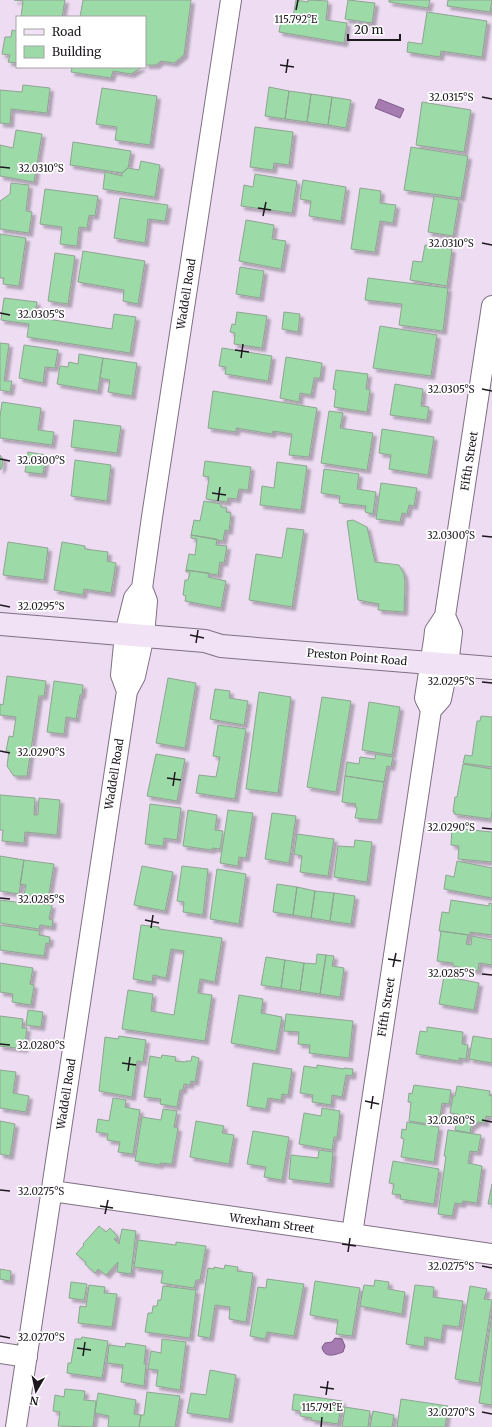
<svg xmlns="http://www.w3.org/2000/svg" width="492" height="1427" font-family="Merriweather,serif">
<defs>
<filter id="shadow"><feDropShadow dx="3.5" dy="3.5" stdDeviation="1" flood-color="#0004"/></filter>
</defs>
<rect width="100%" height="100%" fill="#eddcf2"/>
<path fill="#a67bb2" stroke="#7d5d86" d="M379,99l25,10 -4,9 -25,-10z
M335,1338l7,1 3,7 -2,6c-8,3 -19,7 -21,-5l3,-4 7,-1z"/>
<path fill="#9cdaa8" stroke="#8fa492" filter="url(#shadow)" d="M14,0h51l-3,17h-41l2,-16z
M83,0h108l-7,55 -10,8 -13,-2 -5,4h-11v-48h-65z
M296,0l12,2v-2l20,1 -2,19 21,3 -3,20 -65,-11 3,-17 11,2z
M348,0l27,3 -3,20 -27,-4z
M389,0h41l-2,8 -39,-6z
M448,0h44l-2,12 -43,-6z
M427,12l60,9 -5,36 -41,-6 -1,6 -33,-5 1,-10 14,2z
M12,30l5,1v32l-9,-1 2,-7 -8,-1 3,-17h6z
M72,67h70l-11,7 -18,-3 -2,7 -40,-6z
M23,85l27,3 -3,25 -36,-4 -1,15 -10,-1v-33l22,2z
M269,87l20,4 -4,28 -20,-3z
M102,88l55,8 -7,49 -35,-5 2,-13 -21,-3z
M289,91l22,3 -4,28 -22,-3z
M311,94l21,3 -4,28 -21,-3z
M332,97l19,3 -5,28 -18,-3z
M422,102l49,8 -7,42 -48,-7z
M255,127l38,5 -4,33 -15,-2 -1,7 -23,-3z
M16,130l26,4 -8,48 -34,-6v-31l13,3z
M73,142l58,9 -3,17 -6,5 -52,-8z
M411,147l57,9 -7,42 -57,-8z
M141,161l19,4 -5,32 -52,-8 2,-17 17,4v-3l6,-5 11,2z
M255,174l42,7 -5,32 -51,-7 3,-21 9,2z
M303,180l43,7 -5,34 -32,-5 2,-15 -11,-2z
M11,183l18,2 -3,26 6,1 -3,21 -29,-4v-28l10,-7z
M360,188l21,3 -1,12 16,2 -3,18 -13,-2 -5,31 -24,-3z
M45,189l53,7 -3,20 -6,-1 -2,13 -8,-1 -2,19 -17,-2 2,-17 -22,-3z
M434,196l25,4 -6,36 -25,-4z
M120,198l48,7 -3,16 -17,-2 -3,24 -31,-5z
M246,220l28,5 -2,14 14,2 -5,28 -42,-8z
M0,234l26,4 -7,48 -16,-2 1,-6h-4z
M425,245l27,4 -5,37 -37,-6 3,-19 9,1z
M83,251l62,10 -7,43 -15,-3 1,-11 -46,-8z
M55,253l20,3 -7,48 -20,-3z
M240,267l24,4 -4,27 -24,-4z
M368,278l80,10 -5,43 -44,-6 3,-21 -37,-4z
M4,298l33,4 -3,15 78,12 2,-15 22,3 -6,36 -103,-16 2,-13 -28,-4z
M237,312l30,4 -5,32 -28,-4 1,-11 -5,-1 2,-8 3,1z
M284,312l16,2 -2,18 -16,-3z
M380,326l57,9 -6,41 -58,-8z
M0,343l9,1 -5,37h8l-2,11 -10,-2z
M24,345l34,5 -3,18 -10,-1 -2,16 -24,-5z
M222,348l50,8 -4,25 -43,-7 1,-7 -7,-1z
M79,354l24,4 -5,33 -41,-7 3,-18 8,1 1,-5 9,2z
M286,357l36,6 -2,15h-6l-3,17 -11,-2 -1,9 -19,-4z
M103,358l34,5 -5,33 -24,-4 2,-12 -10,-2z
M336,370l32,4 -2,15 4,1 -3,22 -33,-5 2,-17 -3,-1z
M395,384l28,5 -2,17 8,1 -2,13 -37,-5z
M213,391l104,17 -8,49 -20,-2 3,-21 -19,-3 -1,3 -36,-6v4l-28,-4z
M2,402l39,6 -3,22 16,2 -2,13 -52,-7v-21z
M329,411l14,2 -3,15 33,5 -6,37 -46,-7z
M74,420l47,6 -4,27 -46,-6z
M382,429l52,8 -6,38 -39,-6 2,-14 -12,-2z
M28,452l18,3 -3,19 -18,-2z
M0,455l3,4 -1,9 -2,2z
M75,460l36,5 -4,36 -36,-5z
M205,461l46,6 -3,23 -9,-1 -2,10 -9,-1 -1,4 -21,-3 3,-22 -6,-1z
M277,462l30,4 -6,44 -41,-5 2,-19 12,2z
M324,469l35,5 -2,15 19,3 -3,22 -8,-2 1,-6 -27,-3 1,-7 -19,-3z
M381,483l36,5 -3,18 -5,-1 -2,9 -5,-1 -2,9 -24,-3z
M204,501l17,3v3l6,1 -1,4 5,1 -2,18 -4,-1 -2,11 -32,-6 3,-15 6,1z
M353,520l14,7 8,35 24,3 5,9 1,9 -1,29 -26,-2 1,-6 -21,-4 -11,-79z
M287,528l17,2 -12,77 -43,-7 7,-46 26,4z
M191,535l26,4 -1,6 11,1 -3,17 -4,-1 -2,13 -32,-5 3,-16 6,1 2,-16 -6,-1z
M8,542l40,6 -4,32 -41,-5z
M62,542l23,4v3l23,3 -1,9 9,2 -5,30 -27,-4 -1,6 -29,-5z
M186,570l23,3 -1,4 18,4 -5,27 -36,-7 1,-5 -3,-1 2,-15h3l2,-8h-4z
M7,676l39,5 -2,15h-5l-12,80h-13l-7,-10 2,-15h-3l3,-15 4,1 3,-20 -16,-2v-11l3,1z
M168,678l28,5 -11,65 -29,-5z
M54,681l29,4 -1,10h-2l-4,24 -10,-2 -2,17 -17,-2z
M215,689l15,2 -1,7 19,3 -4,24 -34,-6z
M259,692l32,5 -13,96 -32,-4z
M322,697l29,4 -15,91 -29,-5z
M369,702l31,5 -8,48 -30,-5z
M481,716l11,1v50l-29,-4 2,-8 7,1 5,-35h3z
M218,725l28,4 -11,70 -39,-6 3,-18 17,2 4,-20 -7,-1z
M156,754l29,5 -8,42 -30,-5z
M376,754l17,3 -2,10 -4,-1 -3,16 -39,-6 2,-14 12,2 1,-7 15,2z
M463,764l29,5v42l-1,8 -37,-5 1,-2h-2l2,-15h2z
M345,776l39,6 -6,38 -23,-2 2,-10 -2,-1 1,-3 -14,-2z
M0,795l35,3 -1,17h4l1,-17 21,2 -3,35 -32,-3 -1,11 -22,-2 1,-11h-3z
M150,804l31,4 -4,32 -13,-2 -1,8 -18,-2z
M188,810l29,5 -2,15 8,1 -3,18 -8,-1v2l-29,-4z
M228,810l25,3 -7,45 -7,-1 -1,9 -18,-3z
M272,813l24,3 -7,47 -24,-4z
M452,828l40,4v30l-34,-3 1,-13 -8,-1z
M297,834l37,5 -6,37 -28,-4 2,-16 -8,-2z
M355,840l17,2 -5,40 -33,-5 4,-31 16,1z
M0,856l24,4 -5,34 -19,-3z
M24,860l30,4 -6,35 -24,-4 2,-10 -6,-1z
M457,861l35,7v30l-48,-9 2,-14 8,2z
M142,866l31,6 -8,39 -31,-6z
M182,866l26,3 -5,46 -20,-3 1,-10 -7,-1z
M217,869l29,5 -7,50 -29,-5z
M277,884l20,3 -4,28 -20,-3z
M297,887l18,4 -4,27 -18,-3z
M315,891l19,2 -4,28 -19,-3z
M334,893l21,3 -4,28 -21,-3z
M0,900l31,4 1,-1 20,2 -3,14 4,1 -1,7 -12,-2 -1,4 -39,-6z
M451,900l38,6v-3l3,1v31l-22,-3v3l-31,-4 3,-19 7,1z
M0,925l40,6 -1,4 11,2 -1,7 -3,-1 -2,13 -44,-6z
M141,925l18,2v2l63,9 -7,44 -15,-3 -2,14 14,2 -7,46 -83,-12 6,-39 25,4 -2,17 23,4 10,-64 -13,-2 -5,29 -13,-3 -1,7 -19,-3z
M441,931l27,4 -2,9 5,1 1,-9 20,4v25l-13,-2 -1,8 -25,-5v-3l-16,-2z
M317,954l9,1 -6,39 -20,-3 4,-28 12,1z
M326,955l8,1 -2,10 12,2 -4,29 -20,-3z
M266,957l19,3 -4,28 -20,-3z
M285,960l19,3 -4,28 -19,-3z
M0,963l33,5 -3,16 4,1 -3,20 -19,-3 1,-8 -13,-2z
M444,976l35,7 -5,27 -35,-6z
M239,995l24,4 -2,14 21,4 -6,34 -45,-8z
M28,1010l15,2 -2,15 -15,-2z
M286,1014l67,7 -4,37 -40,-5 1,-8 -12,-1 1,-12 -15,-1z
M0,1016l23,3 -1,9h5l-3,21 -24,-3z
M427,1027l36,5 -1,12 6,1 -2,14 -7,-1v3l-43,-7 4,-23 7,1z
M119,1036l27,4 -3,22 -6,-1 -5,36 -33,-6 6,-54 13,2z
M473,1036l19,3v24l-23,-4z
M162,1055l14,2 -1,4 11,1v-1h5l1,-5 7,2 -4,24 -4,-1 -1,4 -6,-1 -1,6h-3l-3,17 -17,-3 1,-5 -17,-2 6,-41 11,2z
M253,1063l39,6 -4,26 -6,-1 -1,6 -13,-2 -2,11 -19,-3z
M317,1065l27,4v-1l9,1 -1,7 -6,-1 -4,22 -10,-2 -1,10 -19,-3 1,-7 -13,-2 4,-27 13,2z
M0,1070l16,2 -3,21 16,3 -3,16 -26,-4z
M414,1085l37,5 -2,14 -7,-1 -3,19 -9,-1 -1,3 -20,-3 2,-19h-3l1,-9 3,1z
M457,1086l33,5 -1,4 3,1v21l-6,-1 -1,7 -7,-1 -7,5 -1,6 -15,-3 3,-16 -8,-1 3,-17h2z
M113,1098l13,2 -1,7 15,3 -7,44 -15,-2 2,-10 -13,-2 1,-6 -12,-2 2,-13 11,2z
M322,1108l18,3 -3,26h-3l-2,13 -33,-6 5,-31 17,3z
M163,1109l14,2 -3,16 4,1 -6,36 -12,-1v2l-25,-4 7,-44 19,3z
M0,1121l15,3 -5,32 -10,-2z
M196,1121l28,5 -2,7 12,2 -5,29 -39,-7z
M407,1122l32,5 -5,35 -33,-5 3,-18 -3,-1 1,-9 4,1z
M448,1130l33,5 -3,17 -8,-1 -2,12 14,3 -5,37 -14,-2 -1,3 -7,-1 -3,13 -14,-2 8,-58h-2z
M253,1131l36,6 -7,43 -18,-3 2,-10 -19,-3z
M319,1150l14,2 -3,32 -41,-5 2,-24 27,3z
M393,1161l46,8 -5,35 -34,-5 1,-4 -9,-1 2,-10 -5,-1z
M492,1184v20h-4z
M99,1226l7,6 4,-4 8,9 -4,2 5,5 3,-15 14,2 -5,43 -14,-2 1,-10 -12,13 -8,-6 -3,4 -10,-9 1,-2 -10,-8 8,-9 -1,-1z
M138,1240l38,5v-3l30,4 -6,34h-4l-2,8 -33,-5 2,-12 -29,-4z
M225,1265l13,2 -1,4 16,2 -7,49 -17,-3 1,-12 -15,-2 -5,33 -12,-2 10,-68 6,1v-2l10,2z
M0,1269l11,2 -1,10 -10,-2z
M267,1279l37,5 -10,52 -27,-4 -2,7 -15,-3 8,-49 8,1z
M375,1280l14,2 -1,7 17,3 -3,22 -42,-8 4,-21 10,1z
M315,1281l45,7 -8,48 -16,-2 2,-14 -28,-5z
M71,1282l16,2 -3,16 -15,-2z
M89,1285l16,2 -1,6 13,1 -5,33 -34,-4 2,-17 6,1z
M415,1285l19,2 -1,10 30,4 -4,26 -16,-2 -2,15 -16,-3 -1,10 -18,-3z
M163,1286l33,4 -6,48 -45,-6 3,-19h4l1,-7h4l1,-6h3z
M470,1286l17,3 -3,10 8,1 -13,83 -24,-4z
M492,1315v90l-13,-2z
M82,1337l26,4 -6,37 -35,-5 1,-10h3l4,-24h6z
M162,1339l24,3 -6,48 -24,-4 2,-16 -10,-1 3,-18 10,2z
M126,1343l20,3 -2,18h2l-2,22 -23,-4 2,-17 -16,-2 2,-18 16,2z
M210,1370l26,5 -7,44 -42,-6 4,-20 15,2z
M65,1389l20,2 -1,9 12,1 -3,26 -35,-1 2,-14 -7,-1 2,-16 9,2z
M147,1392l33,4 -5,31h-36l2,-12h3z
M98,1393l38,7 -2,14 7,1 -2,12h-31l1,-11 -14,-3z
M294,1394l48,7 -4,23 -27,-4 1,-2 -12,-2 1,-5 -9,-1z
M401,1399l47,7 -3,21h-48z
M345,1407l25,4 -2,16h-26z
M373,1411l21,4 -2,12h-22z"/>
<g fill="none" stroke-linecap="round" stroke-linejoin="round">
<defs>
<path id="street" d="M127,691l-6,-16 4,-41 9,-36 8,-10
M431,710l-6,-12 9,-58 1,-9 10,-15 47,-310
M52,1191l440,63
M352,1234l79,-524 10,-11 7,-34 4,-33 -7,-16
M0,1353l27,4
M16,1427l111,-736 8,-15 9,-41 3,-34 -5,-13 10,-71 79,-517"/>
<path id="secondary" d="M0,624l205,17 16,5 271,22"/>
</defs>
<use href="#street" stroke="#7f7084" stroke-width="22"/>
<use href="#secondary" stroke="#7f7084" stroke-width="24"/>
<use href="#street" stroke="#fff" stroke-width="20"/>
<use href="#secondary" stroke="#f1e2f5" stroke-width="22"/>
</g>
<path fill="none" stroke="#1e181f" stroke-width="1.5" d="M296,10l2,-10M280,65l14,2M286,73l2,-14M482,97l10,2M0,167l10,1M258,208l13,2M263,216l3,-14M482,243l10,2M0,313l10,2M235,350l14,2M241,358l2,-14M482,389l10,2M0,459l10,2M212,493l14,2M218,501l2,-14M482,536l10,1M0,605l10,2M190,635l14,3M196,643l2,-13M482,682l10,1M0,751l10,2M167,778l14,2M173,786l2,-14M482,828l10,1M0,898l10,1M145,920l14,3M151,928l2,-13M388,959l13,2M393,967l3,-14M482,974l10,1M0,1044l10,1M122,1063l14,2M128,1071l2,-14M365,1101l14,3M371,1109l2,-13M482,1120l10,2M0,1190l10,1M100,1206l13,2M105,1214l3,-14M342,1244l14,2M348,1252l2,-14M482,1266l10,2M0,1336l10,2M77,1348l14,2M83,1356l2,-14M320,1387l14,2M326,1395l2,-14M482,1412l10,2M321,1427l1,-10"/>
<g text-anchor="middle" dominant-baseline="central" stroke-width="3.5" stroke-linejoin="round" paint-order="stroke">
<g font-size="11" fill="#1e181f" stroke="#fff">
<text transform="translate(186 294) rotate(-81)">Waddell Road</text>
<text transform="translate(469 461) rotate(-81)">Fifth Street</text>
<text transform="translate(357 657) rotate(5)">Preston Point Road</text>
<text transform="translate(114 774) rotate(-81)">Waddell Road</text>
<text transform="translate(386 1007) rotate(-81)">Fifth Street</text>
<text transform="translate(66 1094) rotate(-81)">Waddell Road</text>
<text transform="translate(272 1223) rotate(8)">Wrexham Street</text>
</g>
</g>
<g font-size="10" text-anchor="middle" fill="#1e181f" stroke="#fff" stroke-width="3.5" stroke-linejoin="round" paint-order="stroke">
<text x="296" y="23">115.792°E</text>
<text x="451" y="101">32.0315°S</text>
<text x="41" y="172">32.0310°S</text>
<text x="451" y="247">32.0310°S</text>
<text x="41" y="318">32.0305°S</text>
<text x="451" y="393">32.0305°S</text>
<text x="41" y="464">32.0300°S</text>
<text x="451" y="539">32.0300°S</text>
<text x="41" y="610">32.0295°S</text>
<text x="451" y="685">32.0295°S</text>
<text x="41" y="756">32.0290°S</text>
<text x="451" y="831">32.0290°S</text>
<text x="41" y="903">32.0285°S</text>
<text x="451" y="977">32.0285°S</text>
<text x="41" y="1049">32.0280°S</text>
<text x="451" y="1124">32.0280°S</text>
<text x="41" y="1195">32.0275°S</text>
<text x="451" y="1270">32.0275°S</text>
<text x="41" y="1341">32.0270°S</text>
<text x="322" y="1411">115.791°E</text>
<text x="451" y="1416">32.0270°S</text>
</g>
<rect x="16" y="16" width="130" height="52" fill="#ffffff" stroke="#a5a3a5"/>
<rect x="24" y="29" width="20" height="6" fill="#f1e2f5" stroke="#a5a3a5"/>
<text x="52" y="36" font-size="12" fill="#1e181f">Road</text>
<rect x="24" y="46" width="20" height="12" fill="#9cdaa8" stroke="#a5a3a5"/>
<text x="52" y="56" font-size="12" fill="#1e181f">Building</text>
<g transform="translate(36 1391) rotate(189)" stroke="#ffffff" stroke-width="3" paint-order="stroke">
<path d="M0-3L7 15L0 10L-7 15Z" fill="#1e181f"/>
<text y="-6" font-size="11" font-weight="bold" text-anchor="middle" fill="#1e181f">N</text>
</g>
<path d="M348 34v6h52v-6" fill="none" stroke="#1e181f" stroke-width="2"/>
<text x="354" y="34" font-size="12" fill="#1e181f" stroke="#ffffff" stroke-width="3" paint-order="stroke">20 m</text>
</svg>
